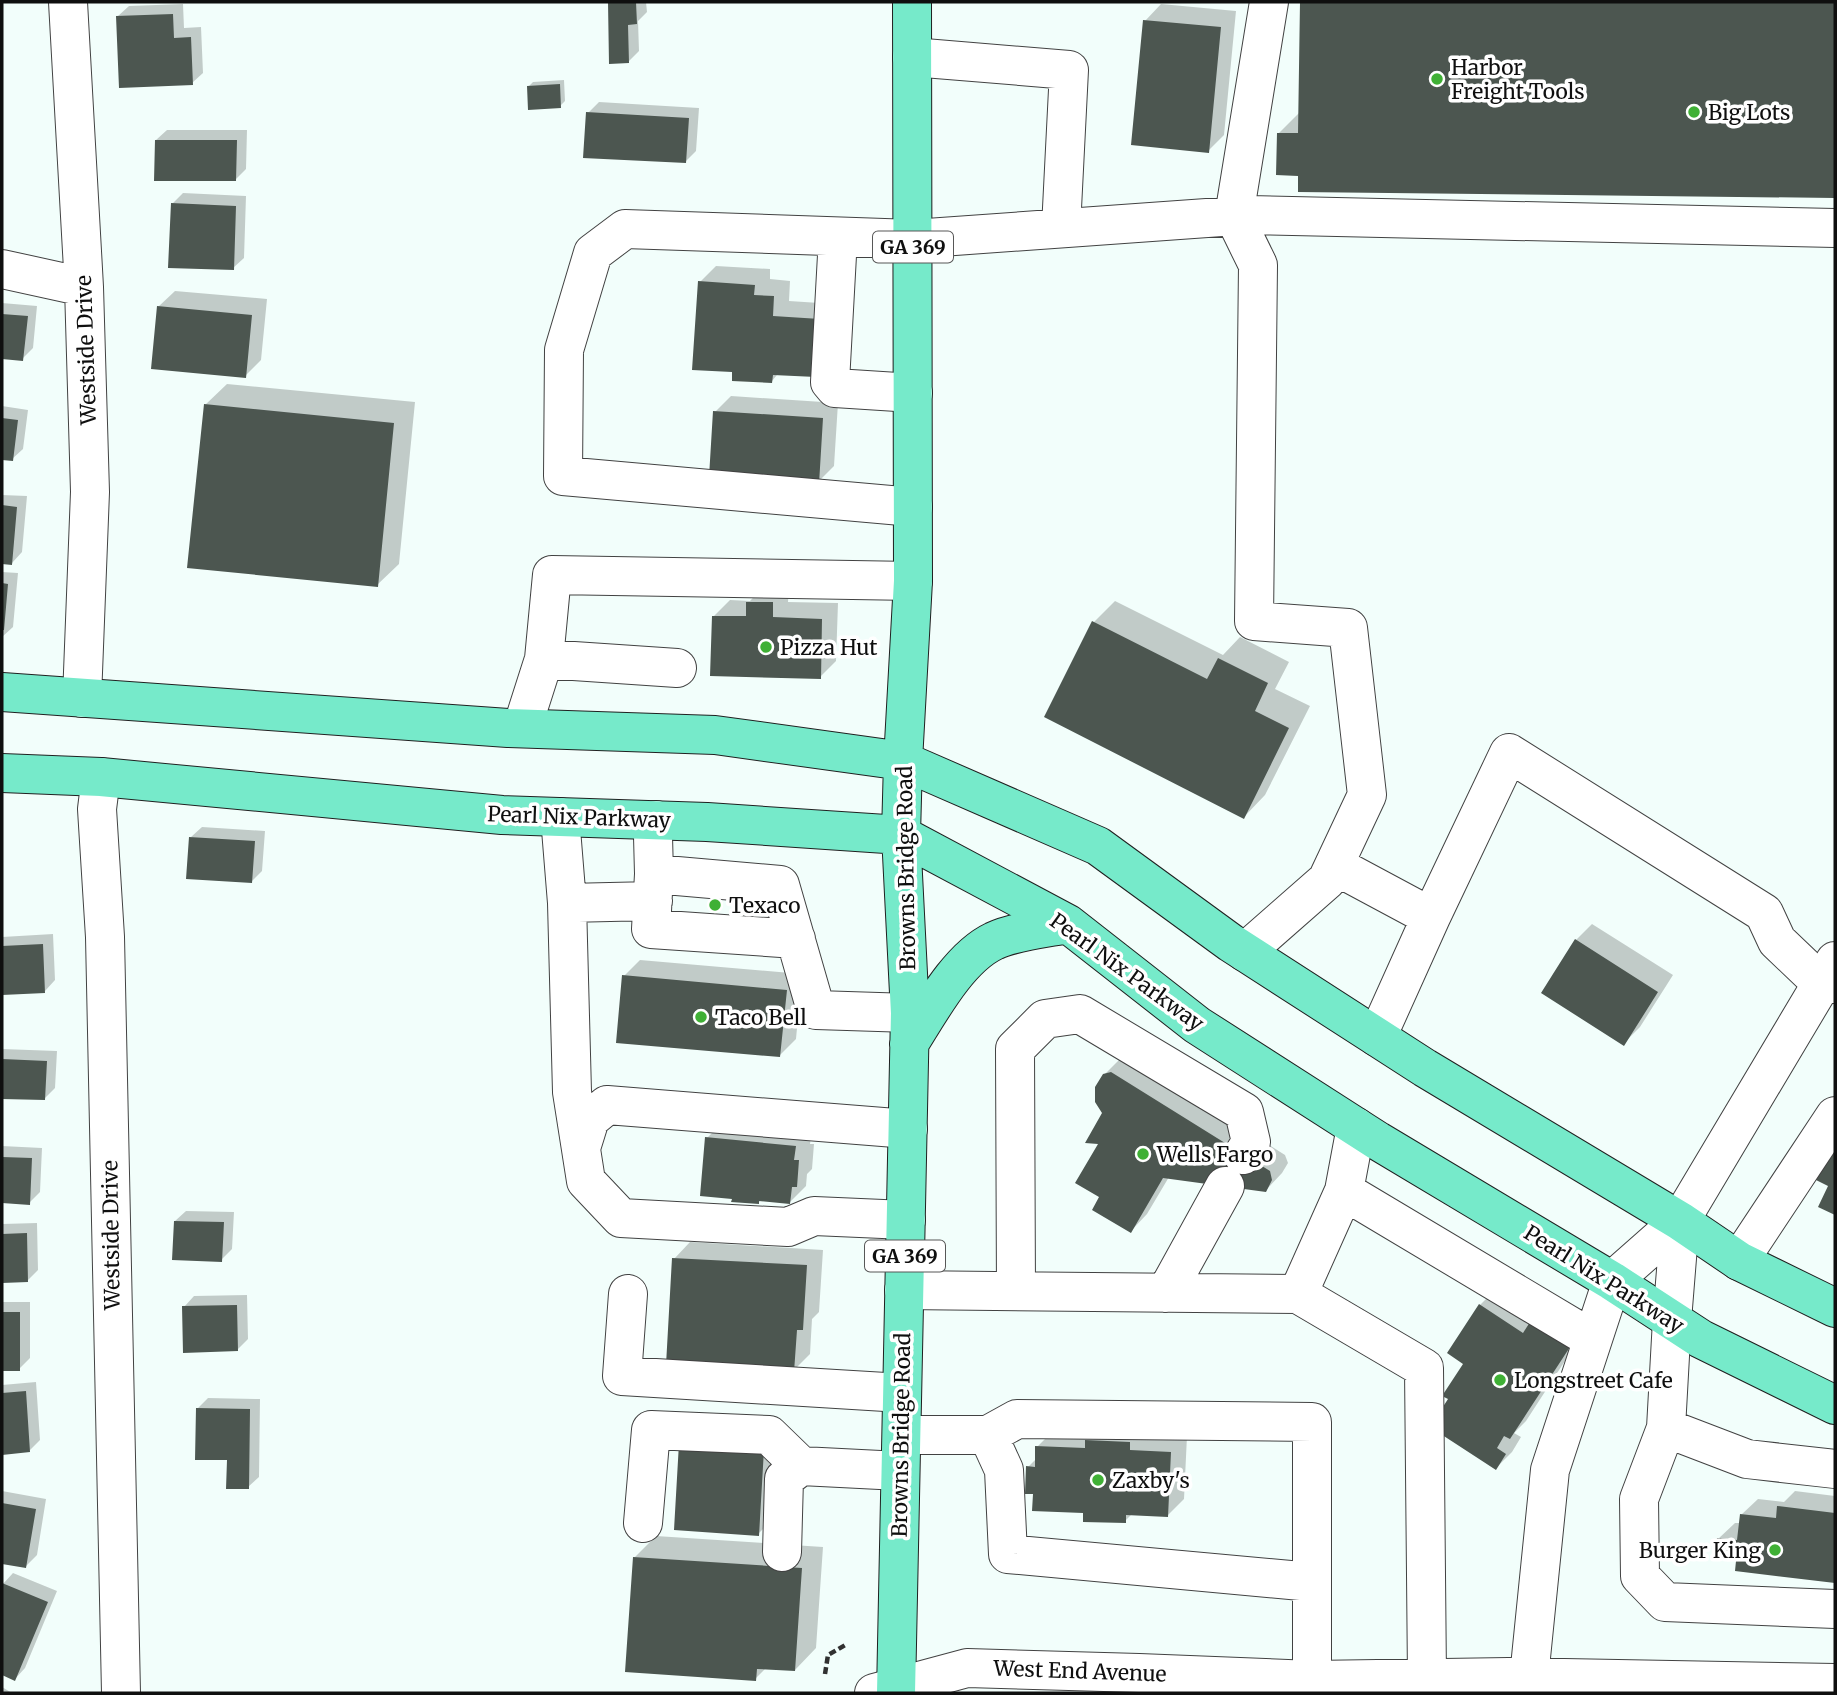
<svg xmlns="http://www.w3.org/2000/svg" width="1837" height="1695" font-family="Merriweather,serif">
<rect width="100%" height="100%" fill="#f2fefb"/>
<path fill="#0003" d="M610,2h36l1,10 -9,9 1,30 -11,11h-17z
M1302,2h533v194l-535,-6v-16l-22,-40 22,-22z
M183,4l1,24 17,-1 2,46 -11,10 -74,-67 11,-10z
M1161,4l75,7 -12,124 -16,16 -63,-130z
M564,80l1,21 -5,5 -32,-19 5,-5z
M599,102l100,6 -3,43 -10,10 -98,-48z
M167,130h80l-1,39 -11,11 -79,-40z
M183,193l63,3 -2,62 -11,10 -61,-64z
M716,266l54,3v10l20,2 -1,20 46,3 -63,77 -38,-11 -34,-88z
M175,291l92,8 -6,61 -16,16 -87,-69z
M2,303l35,3 -4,42 -11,11 -20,-2z
M227,384l188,18 -16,162 -22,21 -172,-180z
M731,396l107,7 -4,63 -16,16 -103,-70z
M2,406l26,4 -5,39 -11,10 -10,-1z
M2,495l25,1 -5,56 -10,11 -10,-1z
M2,572l16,1 -5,54 -11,10z
M764,586l25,1 -1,15 50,1 -2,58 -16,16 -107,-60 17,-17 20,1z
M1115,601l108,54 17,-18 49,25 -14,27 35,17 -45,89 -21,22 -150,-195z
M202,827l63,4 -3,40 -11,11 -60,-45z
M1592,924l81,51 -33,52 -16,16 -48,-103z
M53,934l2,46 -10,11 -43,2v-56z
M640,960l162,14 -6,65 -17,17 -155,-80z
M2,1049l55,2 -2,37 -11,11 -42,-2z
M1128,1056l157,99 3,8 -6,10 -16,17 -97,-13 -22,37 -16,17 -29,-34 -1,-54 3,-30v-38l17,-17z
M723,1122l89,8 -2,14h4l-2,25 -5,5 -1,12 -16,16 -29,-2 -3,3 -51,-65z
M2,1146l40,2 -2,44 -11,11 -27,-1z
M186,1211l48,1 -2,37 -11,11 -46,-39z
M37,1223l1,47 -11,11h-25v-57z
M690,1242l133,8 -4,62 -7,7 -2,35 -16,16 -120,-111z
M1496,1289l89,41 -59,91 -12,12 7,4 -9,15 -16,16 -46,-70 15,-34 -16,-11 31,-48z
M247,1295l1,44 -10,10 -54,-42 10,-11z
M2,1302h28v56l-11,11h-17z
M36,1382l4,58 -10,10 -28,3v-68z
M208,1398l52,1 -1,78 -11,10 -51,-78z
M1053,1431l134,5 -3,63 -16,16 -35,-2 -8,8 -40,-9 -50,-20 -7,-25 9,-9v-11z
M780,1433l-6,85 -16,16 -82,-5z
M2,1491l44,8 -9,56 -11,11 -24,-4z
M1795,1491l40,5v85l-98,-11 1,-10 -20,-21 17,-16h5l1,-8 17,-16 26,3z
M656,1536l167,11 -7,101 -21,22 -29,-2 -11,11 -121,-121z
M13,1573l44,18 -32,77 -10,11 -13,-6v-88z
M2,1687l10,6h-10z"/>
<path fill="#4c5650" d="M608,2h28l1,22 -9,1 1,38 -20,1z
M1300,2h535v196l-537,-6v-16l-22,-1 1,-42h21z
M173,14l1,24 17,-1 2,48 -74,3 -3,-72z
M1143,20l78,7 -12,126 -78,-8z
M560,84l1,24 -33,2 -1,-24z
M586,112l103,6 -3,45 -103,-5z
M155,140h82l-1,41h-82z
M171,203l65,3 -2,64 -66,-2z
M698,281l57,4 -1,10 20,1 -1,20 47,3 -4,58 -43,-2 -1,8 -40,-2v-9l-40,-2z
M157,306l95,9 -6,63 -95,-9z
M2,314l26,2 -5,45 -21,-2z
M204,404l190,19 -16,164 -191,-19z
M713,411l110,7 -4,66 -110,-7z
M2,418l16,2 -5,41 -11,-1z
M2,505l15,2 -5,58 -10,-1z
M2,583l6,1 -4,46h-2z
M746,602h27v15l49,2 -1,60 -111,-3 2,-60h34z
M1092,621l115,58 11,-21 50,25 -13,28 34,17 -45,91 -200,-102z
M189,837l66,4 -3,42 -66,-4z
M1575,939l83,53 -34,54 -83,-53z
M43,944l2,49 -43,2v-49z
M622,975l165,15 -7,67 -164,-14z
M2,1059l45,2 -2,39 -43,-1z
M1111,1072l159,99 2,9 -6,12 -103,-14 -32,55 -39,-23 7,-13 -24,-14 23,-39 -13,-1 17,-30 -7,-11v-15l8,-13z
M705,1137l91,9 -2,14h5l-2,27h-5l-2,17 -31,-3v3l-28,-2 1,-3 -32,-3z
M1835,1145v70l-17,-8 10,-21 -24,-12z
M2,1157l30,1 -2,47 -28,-2z
M174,1221l50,1 -2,40 -50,-2z
M27,1233l1,49 -26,1v-49z
M672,1258l135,7 -4,65h-6l-3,42 -128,-7z
M1479,1304l44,29 7,-11 40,25 -60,92 -6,-3 -7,12 9,6 -10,16 -66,-43 18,-28 -6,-3 21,-32 -16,-11z
M237,1305l1,46 -55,2 -1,-47z
M2,1312h18v59h-18z
M26,1391l4,61 -28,3v-62z
M196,1408l54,1 -1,80h-23l1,-29h-32z
M1085,1440l45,2v8l41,2 -3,65 -42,-2v8l-43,-1v-9l-51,-2 1,-17h-8l1,-28 9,1v-21l50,2z
M679,1443l85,6 -5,87 -85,-6z
M2,1503l34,6 -10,59 -24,-4z
M1777,1506l58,7v70l-100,-12 1,-10 -22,-2 3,-21 20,2 3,-26 36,4z
M633,1557l169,11 -7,103 -38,-2 -1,12 -131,-9z
M2,1583l46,19 -33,79 -13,-6z"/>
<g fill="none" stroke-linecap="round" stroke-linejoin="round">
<defs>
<path id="minor" d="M68,2l16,285 6,205 -8,206
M912,57l157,13 -8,158
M838,237l-8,145 5,6 78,5
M2,269l82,18
M913,507l-350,-31 1,-126 29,-97 32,-24 288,10 336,-24 586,13
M544,659l133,9
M522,728l22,-69 8,-84 361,6
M101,777l-4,32 8,128 16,756
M560,817l7,86 5,189 14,89 35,37 167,9 26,-11 92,4
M656,820l-3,16 1,38 -3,55 145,10
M1334,865l97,52
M654,874l126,11 36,125 94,3
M567,903l86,-2
M1245,952l82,-72 40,-85 -19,-167 -94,-7 4,-356 -24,-49 35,-214
M1377,1037l54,-120 78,-164 255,160 13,28 44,42 14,1
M581,1148l9,-29 17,-14 301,24
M1344,1191l12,-64
M1739,1261l96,-145
M904,1290l394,4 126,74 3,310
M1016,1291l-1,-242 30,-30 35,-5 164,98 7,30 -8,13
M1166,1293l59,-107
M628,1294l-6,82 280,17
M1298,1294l46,-103 248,148
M1666,1428l6,-108 8,-99
M902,1435h86l29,-16 295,3v258
M988,1435l16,35 4,84 304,28
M1835,1469l-88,-10 -81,-31 -27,71 1,77 25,26 170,7
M643,1523l8,-93 118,5 32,31 99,5
M782,1552l2,-73 17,-13
M1529,1677l21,-207 62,-189 68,-60 155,-260
M874,1693l93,-25 172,5 173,7 197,-3 326,6"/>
<path id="major" d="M2,692l506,36 207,7 188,26 195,85 133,97 194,125 255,153 59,40 96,47
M2,773l99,4 401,38 205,7 194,13 167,89 129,101 181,116 234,140 89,58 134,66
M909,1044c21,-33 49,-86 85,-103 18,-9 53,-13 74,-17
M896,1693l14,-680 -9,-178 2,-74 10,-180 -1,-579"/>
</defs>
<use href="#minor" stroke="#424242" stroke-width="40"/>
<use href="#major" stroke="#202020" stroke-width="40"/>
<path stroke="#313131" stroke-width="4.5" stroke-dasharray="7 3.5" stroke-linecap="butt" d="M825,1674l3,-19 19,-11"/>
<use href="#minor" stroke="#fff" stroke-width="38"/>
<use href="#major" stroke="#76eaca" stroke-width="38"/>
</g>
<g fill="#3fb035" stroke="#fff" stroke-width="2.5">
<circle cx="1437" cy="79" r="7"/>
<circle cx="1694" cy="112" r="7"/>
<circle cx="766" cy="647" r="7"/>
<circle cx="715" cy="905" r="7"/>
<circle cx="701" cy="1017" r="7"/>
<circle cx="1143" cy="1154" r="7"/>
<circle cx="1500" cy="1380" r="7"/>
<circle cx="1098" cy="1480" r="7"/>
<circle cx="1775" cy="1550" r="7"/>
</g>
<g text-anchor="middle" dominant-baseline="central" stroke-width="7" stroke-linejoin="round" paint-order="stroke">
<g fill="#fff" stroke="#575757" stroke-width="2">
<rect x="873" y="231.5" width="80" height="31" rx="5"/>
<rect x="865" y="1240.5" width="80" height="31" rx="5"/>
</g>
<g font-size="19" font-weight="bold" fill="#0f0f0f">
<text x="913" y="247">GA 369</text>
<text x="905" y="1256">GA 369</text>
</g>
<g font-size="21" fill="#0f0f0f" stroke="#fff" text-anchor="start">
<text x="1451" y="67">Harbor<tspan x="1451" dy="24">Freight Tools</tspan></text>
<text x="1708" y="112">Big Lots</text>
<text x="780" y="647">Pizza Hut</text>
<text x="729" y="905">Texaco</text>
<text x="715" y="1017">Taco Bell</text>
<text x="1157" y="1154">Wells Fargo</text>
<text x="1514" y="1380">Longstreet Cafe</text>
<text x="1112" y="1480">Zaxby's</text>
<text x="1761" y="1550" text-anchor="end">Burger King</text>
</g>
<g font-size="21" fill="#0f0f0f" stroke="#fff">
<text transform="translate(86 350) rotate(-92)">Westside Drive</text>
<text transform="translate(579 817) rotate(2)">Pearl Nix Parkway</text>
<text transform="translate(906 868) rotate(-91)">Browns Bridge Road</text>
<text transform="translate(1127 972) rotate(36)">Pearl Nix Parkway</text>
<text transform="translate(111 1235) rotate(-91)">Westside Drive</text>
<text transform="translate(1604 1279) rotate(32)">Pearl Nix Parkway</text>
<text transform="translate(901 1435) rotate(-89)">Browns Bridge Road</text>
<text transform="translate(1080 1671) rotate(2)">West End Avenue</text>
</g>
</g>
<rect width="1837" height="1695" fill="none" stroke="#0f0f0f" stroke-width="7"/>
</svg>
